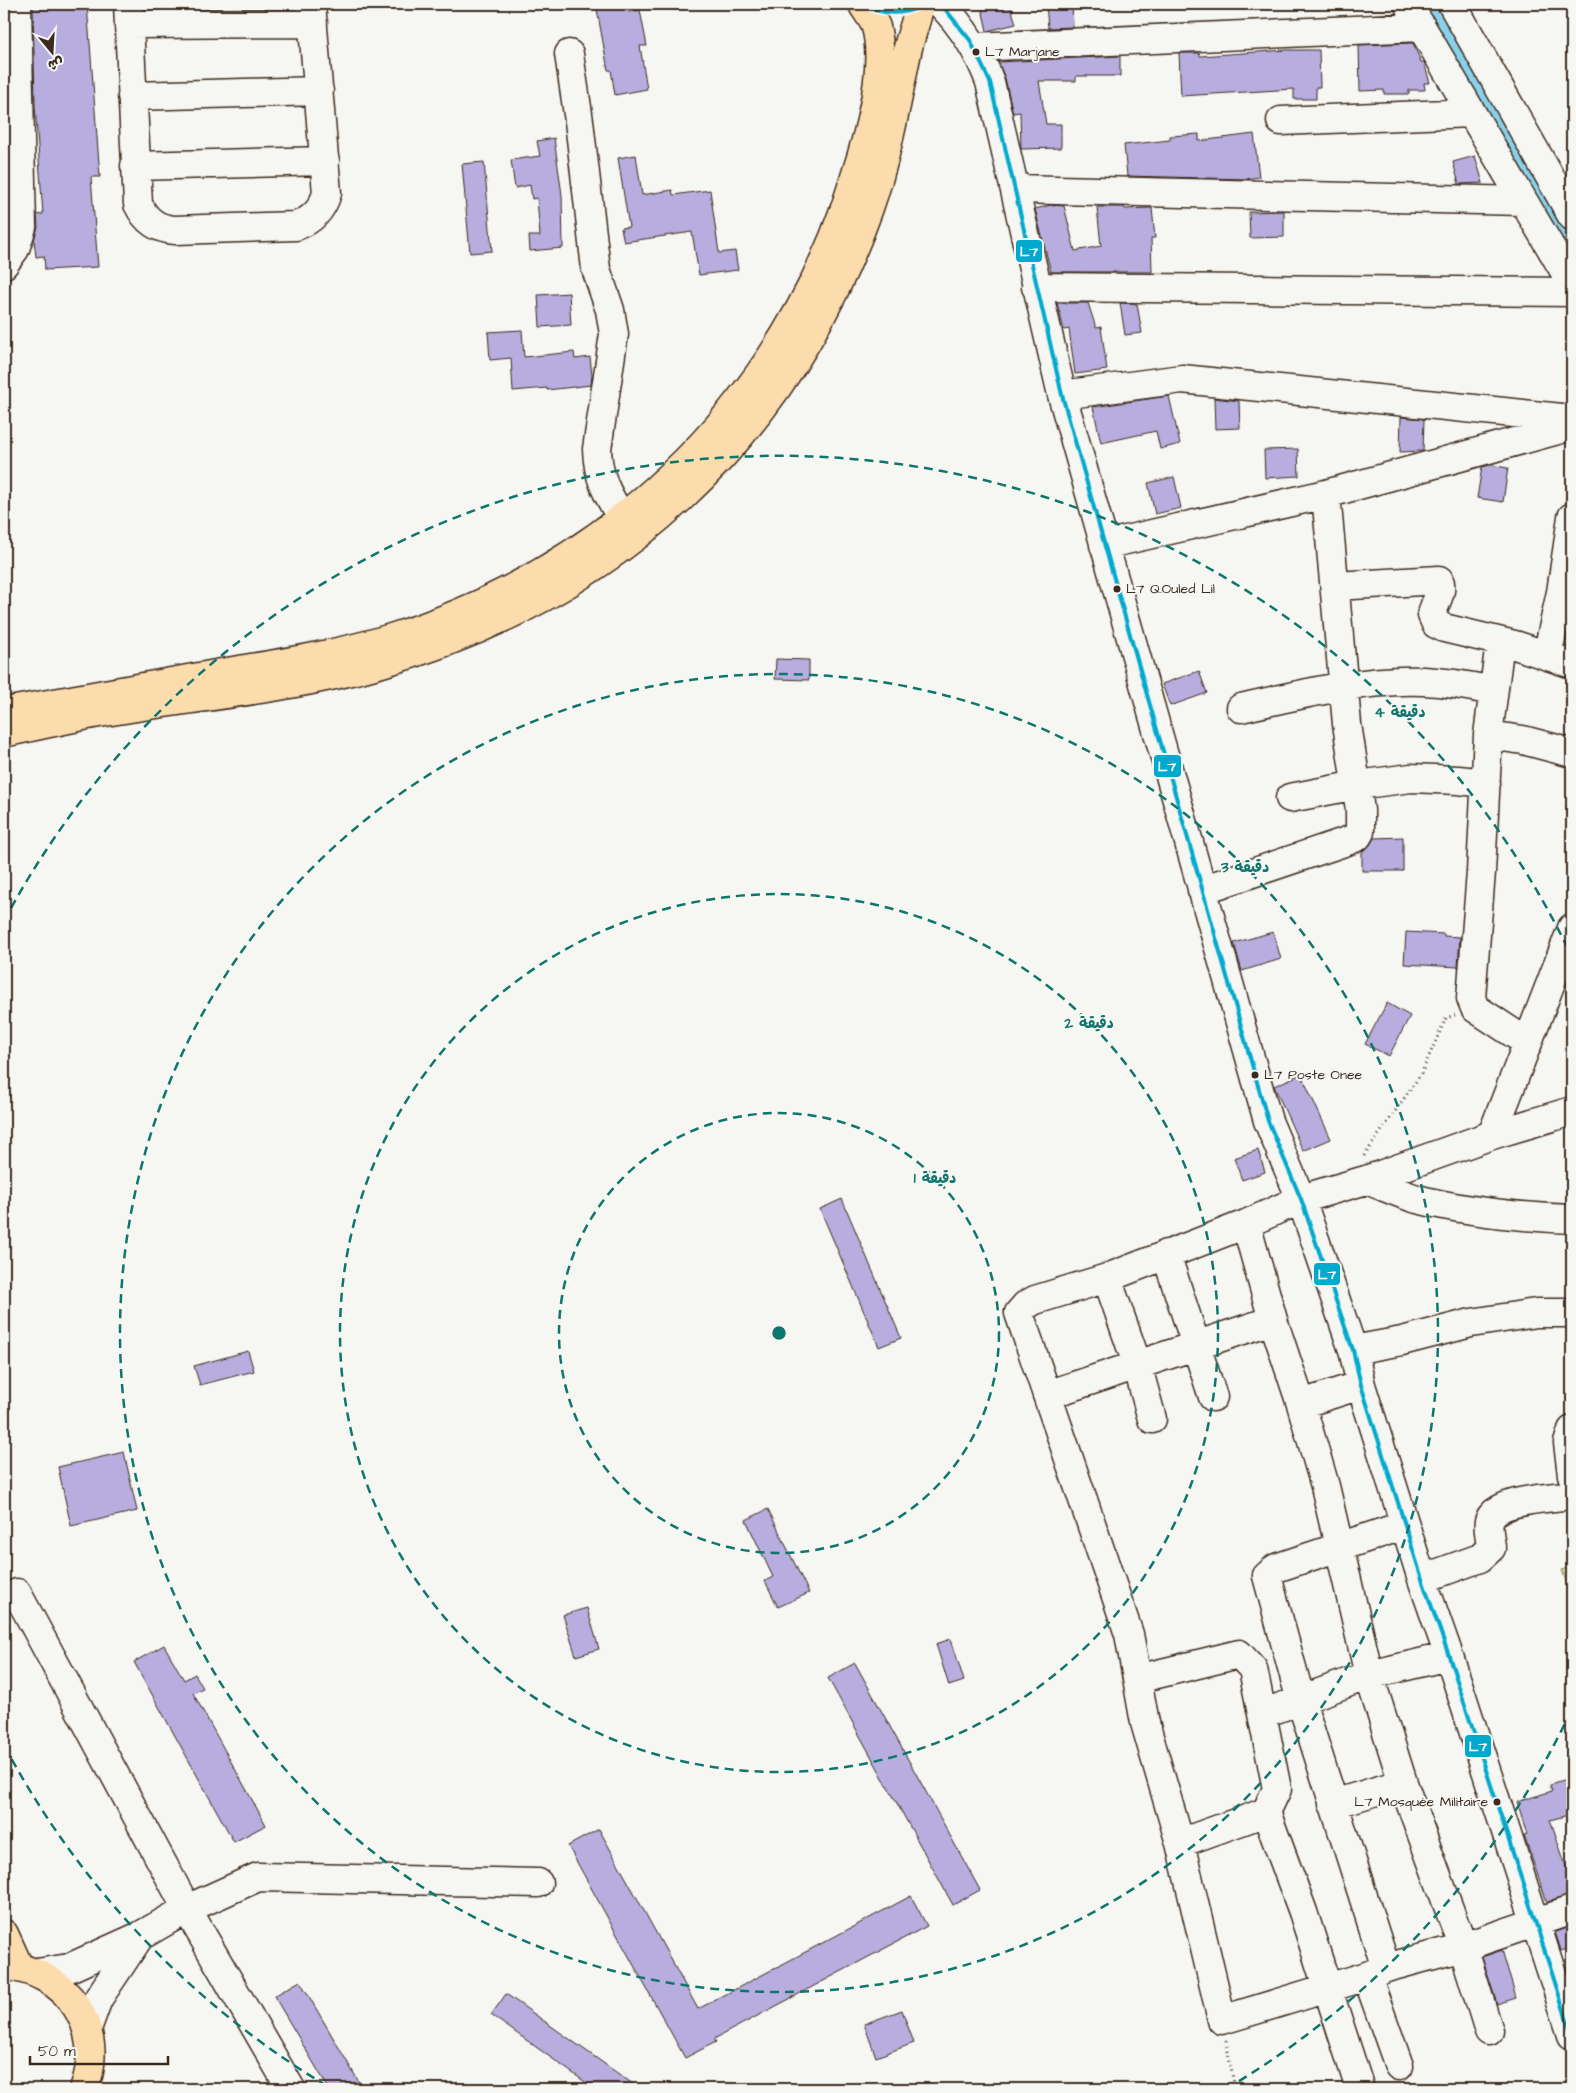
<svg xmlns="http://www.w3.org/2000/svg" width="1576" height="2093" font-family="'Architects Daughter','Playpen Sans Arabic',sans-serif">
<rect width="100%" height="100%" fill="#f6f6f2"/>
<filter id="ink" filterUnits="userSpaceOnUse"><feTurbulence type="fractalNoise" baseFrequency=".02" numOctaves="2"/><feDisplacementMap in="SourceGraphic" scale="10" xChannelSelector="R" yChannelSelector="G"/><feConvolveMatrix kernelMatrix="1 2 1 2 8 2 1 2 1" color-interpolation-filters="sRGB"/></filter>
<g filter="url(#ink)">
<path fill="#d0e499" stroke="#86875c" d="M1572,1566v32l-10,-28z"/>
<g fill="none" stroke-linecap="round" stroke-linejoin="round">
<path stroke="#8ad2eb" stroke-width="19" d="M1429,4l143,251"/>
</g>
<path fill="#b7adde" stroke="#3b2a1e" d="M33,4h54l13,173h-9l7,90 -53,3 -1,-14 -8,1 -2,-17 4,-13 -1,-12 6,-1 -8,-109z
M596,4h31l2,8 11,-2 7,36h-7l7,43 -32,6 -4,-25h-3z
M981,4h29l6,20 -29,7z
M1046,4h26l1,23 -25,1z
M1413,43l8,19h3l6,21h-6l1,7h-16v4h-25v-4l-24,1 -1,-46z
M1287,50h32l1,37h-4v12h-22v-10l-113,7 -2,-43h20l1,3z
M1120,56v20h-44v5h-37l7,43h15v24l-40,1 -1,-37 -7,1 -8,-35 -7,-16z
M1199,134v7l55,-7 5,43 -13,2 -119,-3 -3,-31 46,-5v-4z
M554,138l8,57 1,53 -33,3 -1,-15h11l-3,-38 -5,1 -2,-14 -15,3 -4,-28 29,-4 -3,-15z
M636,155l6,40 30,-5 1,5 37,-5 9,63 16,-2 3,19 -39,5 -7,-43 -68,10 -3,-14 8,-1 -11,-69z
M1475,156l8,27 -24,1 -6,-22z
M484,162l8,89 -22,2 -8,-89z
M1051,205l13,1 11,45 26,-5 -4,-39h27l1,2 27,-1 3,30h-4l1,34h-101l-16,-63z
M1284,211v26l-34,1 -1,-26z
M569,293l2,32 -31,2 -2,-32z
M1057,303h31l8,25 5,-1 6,43 -32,4 -6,-45 -5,1z
M1120,303l17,1 5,29 -17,2z
M522,330l2,27 50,-5 1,7 15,-2 2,18 -1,10 -44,5v-2l-34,3 -2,-33 -21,2 -2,-28z
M1169,396l11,48 -20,5 -4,-18 -55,12 -8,-36z
M1214,398l25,3 1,27 -25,1z
M1401,417l23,2 -1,32 -23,1z
M1298,449l1,27 -34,2 -1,-28z
M1490,465l18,3 -5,34 -26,-4 5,-31z
M1174,477l7,31 -26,6 -7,-31z
M776,659l33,1v20l-34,-1z
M1199,671l8,22 -37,13 -8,-22z
M1403,837v34h-41v-19l8,-7 4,-7z
M1273,932l8,27 -39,12 -8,-28z
M1406,932l38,2v2l16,1 -2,30 -54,-3z
M1387,1003l23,13 -21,40 -24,-12z
M1301,1074l30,65 -28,12 -29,-65z
M1258,1150l7,22 -23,8 -8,-22z
M842,1199l59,139 -22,9 -59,-138z
M248,1351l6,20 -54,14 -6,-19z
M124,1452l13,59 -66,15 -13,-59z
M768,1509l41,84 -31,14 -13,-26 8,-4 -27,-57z
M587,1608l12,41 -23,7 -13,-41z
M951,1639l13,42 -15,5 -13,-42z
M164,1645l20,35 11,-6 8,14 -10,5 73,132 -32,17 -100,-180z
M855,1663l125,227 -27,15 -125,-227z
M1572,1778v36l-22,6 22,63v12l-25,7 -23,-66 3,-1 -10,-33 35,-11 -2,-6z
M599,1829l99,180 213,-113 16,30 -213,113 2,3 -31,16 -117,-212z
M1572,1926v20l-11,4 -6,-18z
M1502,1950l14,48 -19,6 -15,-47z
M300,1981l63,108h-34l-55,-93z
M506,1994l134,95h-45l-104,-74z
M902,2010l12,33 -38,14 -12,-33z"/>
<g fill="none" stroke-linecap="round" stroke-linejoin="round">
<defs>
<path id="minor" d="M128,4l10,200c8,17 19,25 37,26l121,-4c17,-6 26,-16 31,-33l-16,-189
M941,4c22,23 38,48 49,78l72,313 206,726 33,78 52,151 8,35 61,194 27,77 123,379
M1408,4l164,280
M1452,4l120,212
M129,24l184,-1
M974,47l447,-20
M569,54l10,67 17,148 14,41 4,24 -17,115c1,29 10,45 25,69
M132,96l187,-5
M1281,121l190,-8
M135,166l190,-5
M1015,189l508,12
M4,264l11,-15 7,-22 -5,-223
M1036,287l536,5
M1062,395l120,-16 390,40
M1104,545l222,-51 246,-68
M1335,586l104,-6c5,11 -5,23 -7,35l4,9 8,4 71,17 57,19
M1500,642l-12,93 -7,137 -10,126 4,10 53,35
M1547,656l14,-64 11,-75
M1241,708c56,-13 125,-30 183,-27 23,1 46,5 69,10
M1488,735l35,5 49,13
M1290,798l67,-13 54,-7 47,2 28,3
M1202,890l148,-50 7,-3 3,-5v-22l-13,-86 -21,-230
M1572,1111l-80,24 -126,45 -65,19 -55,25 -139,54 -72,22 -9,5 -7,8 110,321 16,89 35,120 42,177 145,-44 19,-8 77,-21 109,-37
M1492,1135l80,-207
M1366,1180c17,6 34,14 51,19 51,13 103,18 155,20
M1246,1224l27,96 28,84 24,82 44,189 34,108 60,164 26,84
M1166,1254l47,143
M1107,1278l30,86 15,55
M1353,1350l49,-9 69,-18 65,-10h36
M1047,1395l226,-75
M1301,1404l60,-19
M1572,1430l-4,13 4,32
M1422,1579l58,-21 11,-10c0,-8 -4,-19 -2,-27 6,-22 64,-23 83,-26
M17,1593l170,316 104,180
M1137,1679l102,-25 14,15 24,120 -11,23 -86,31
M1262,1714l107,-39 80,-19
M1333,1804l70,-21
M1266,1812l37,100 57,177
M1386,1968l-85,-267 -34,-125 9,-8 129,-43
M37,1973l32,-5 71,-32 47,-27 71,-32 280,6
M1367,1976l32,90
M87,2029l11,-30 42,-63"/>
<path id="major" d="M4,1934l15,33
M4,1966c63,4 103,63 80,123"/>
<path id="highway" d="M4,712c74,-13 149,-27 223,-40 54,-9 108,-17 161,-33 214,-66 384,-222 458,-434 16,-48 43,-129 30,-178 -3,-8 -9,-15 -13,-22
M4,733c31,-7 63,-14 95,-20 93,-16 188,-23 279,-49 236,-66 408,-225 491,-456 18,-51 27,-103 38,-156 3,-15 9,-29 12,-44"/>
</defs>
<use href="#minor" stroke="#3b2a1e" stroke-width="31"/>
<use href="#major" stroke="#3b2a1e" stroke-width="31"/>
<use href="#highway" stroke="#3b2a1e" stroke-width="31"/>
<path stroke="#3b2a1e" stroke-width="3" stroke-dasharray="1 4" stroke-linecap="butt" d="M1364,1156l57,-82 25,-56 9,-3
M1226,2041l9,48"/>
<use href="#minor" stroke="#f6f6f2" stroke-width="28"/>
<use href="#major" stroke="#fcdcac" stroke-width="28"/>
<use href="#highway" stroke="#fcdcac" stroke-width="28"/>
<defs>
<path id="bus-1" d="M861,4c21,11 43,12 64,0
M941,4l29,36 20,42 72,313 206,726 33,78 52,151 8,35 61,194 27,77 123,379"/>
</defs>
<use href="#bus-1" stroke="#f6f6f2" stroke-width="8"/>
<use href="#bus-1" stroke="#00a9ce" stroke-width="4"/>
</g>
</g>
<g fill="none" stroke="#0f766e" stroke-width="2.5" stroke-dasharray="9 6">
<circle cx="779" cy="1333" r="220"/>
<circle cx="779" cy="1333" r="439"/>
<circle cx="779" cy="1333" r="659"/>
<path d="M1571 1711A878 878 0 0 1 1231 2086M327 2086A878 878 0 0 1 4 1745M4 921A878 878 0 0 1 1571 955"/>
</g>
<g fill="#3b2a1e" stroke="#f6f6f2" stroke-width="2">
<circle cx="976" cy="52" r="4.5"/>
<circle cx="1117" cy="589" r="4.5"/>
<circle cx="1255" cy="1075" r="4.5"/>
<circle cx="1497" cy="1802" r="4.5"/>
</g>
<g text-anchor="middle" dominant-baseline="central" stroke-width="4" stroke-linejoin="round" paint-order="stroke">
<g font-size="14" fill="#3b2a1e" stroke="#f6f6f2" text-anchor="start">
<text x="985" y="52">L7 Marjane</text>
<text x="1126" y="589">L7 Q.Ouled Lil</text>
<text x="1264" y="1075">L7 Poste Onee</text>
<text x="1488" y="1802" text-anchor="end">L7 Mosquée Militaire</text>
</g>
</g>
<circle cx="779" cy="1333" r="8" fill="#0f766e" stroke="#f6f6f2" stroke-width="2.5"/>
<g font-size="15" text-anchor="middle" font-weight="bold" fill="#0f766e" stroke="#f6f6f2" stroke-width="4" stroke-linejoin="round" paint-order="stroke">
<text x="1400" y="717">4 دقيقة</text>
<text x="1245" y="872">3 دقيقة</text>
<text x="1089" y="1028">2 دقيقة</text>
<text x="935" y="1183">1 دقيقة</text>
</g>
<g stroke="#f6f6f2" stroke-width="2">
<rect x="1015" y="239" width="28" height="24" rx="5" fill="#00a9ce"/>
<rect x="1153" y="754" width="29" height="24" rx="5" fill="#00a9ce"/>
<rect x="1313" y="1262" width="28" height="24" rx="5" fill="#00a9ce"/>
<rect x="1464" y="1734" width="28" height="24" rx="5" fill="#00a9ce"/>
</g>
<g font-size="14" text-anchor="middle" font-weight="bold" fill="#fff">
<text x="1029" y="256">L7</text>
<text x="1167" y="771">L7</text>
<text x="1327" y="1279">L7</text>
<text x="1478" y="1751">L7</text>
</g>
<rect width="1576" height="2093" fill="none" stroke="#f6f6f2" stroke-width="20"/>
<rect x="10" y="10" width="1556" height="2073" fill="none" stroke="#3b2a1e" stroke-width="2" filter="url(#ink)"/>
<g transform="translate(52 52) rotate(162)" stroke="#f6f6f2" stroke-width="4" paint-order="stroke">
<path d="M0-4L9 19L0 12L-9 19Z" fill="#3b2a1e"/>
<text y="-8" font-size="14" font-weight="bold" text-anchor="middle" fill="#3b2a1e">ش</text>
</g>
<path d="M30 2056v8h138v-8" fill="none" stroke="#3b2a1e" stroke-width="2.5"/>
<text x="38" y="2056" font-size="15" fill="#3b2a1e" stroke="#f6f6f2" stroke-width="4" paint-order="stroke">50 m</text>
</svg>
